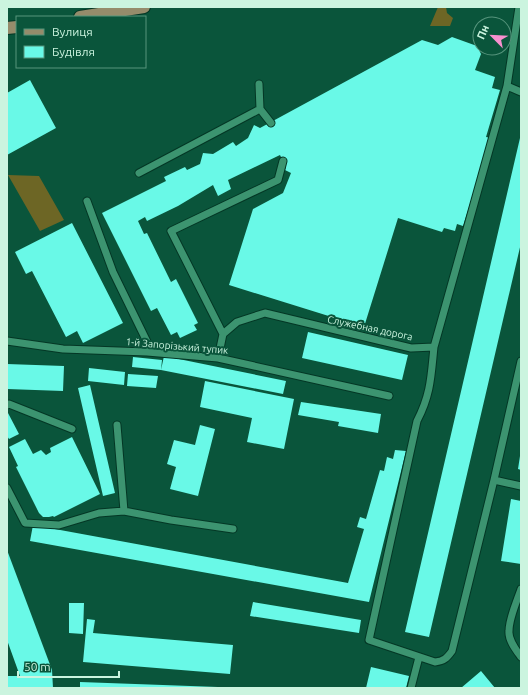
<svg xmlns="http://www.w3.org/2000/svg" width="528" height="695" font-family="Ubuntu,sans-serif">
<rect width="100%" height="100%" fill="#0a553b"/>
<path fill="#6d6625" d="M438,7h8l1,6 6,5 -3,8h-20z
M8,175l31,1 25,44 -24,11z"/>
<path fill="#69f9e7" d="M452,37l25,9 4,8 -6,16 20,7 -3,11 8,2 -14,47 5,1 -28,88 -6,-2 -2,7 -11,-3 -2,4 -44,-14 -34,109 -135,-42 24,-76 30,-16 8,-20 -6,-3 1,-3 -6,-12 -52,25 3,9 -13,7 -5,-11 -35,21 -31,15 -2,-4 -7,4 6,13 3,-1 24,49 5,-3 22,44 -4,2 3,5 -17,8 -3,-6 -6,3 -14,-27 -6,3 -49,-98 64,-32 -2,-4 21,-10 2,3 13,-6 3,-11 10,1 20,-12 3,4 12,-8 6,-13 6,3 162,-88 16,5z
M30,80l26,48 -49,27v-62z
M520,138l1,105 -92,394 -24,-5z
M72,223l51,100 -40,20 -6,-12 -11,6 -34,-66 -6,3 -11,-22z
M308,332l100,23 -6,25 -100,-22z
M164,356l122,25 -3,13 -122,-24 -29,-3 1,-10 29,3 -1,10z
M7,364l57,2 -1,25 -56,-2z
M89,368l36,4 -1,13 -36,-4z
M128,374l30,2 -2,12 -29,-2z
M205,381l89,18 -10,50 -37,-7 5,-24 -52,-11z
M90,385l25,108 -12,3 -25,-108z
M301,402l80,12 -3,19 -40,-7 1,-4 -41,-7z
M8,413l11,21 -10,5 -2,-3v-22z
M200,425l15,4 -17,67 -28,-7 6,-22 -9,-3 7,-24 21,5z
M72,437l28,57 -46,23 -1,-1 -4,1h-6l-4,-4 -23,-46 2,-1 -9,-19 16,-8 8,15 8,-4 5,5 5,-3 -1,-4z
M395,450l11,1 -37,151 -339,-61 3,-16 315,58 16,-54 -7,-2 3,-10 6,2 14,-49 4,1 3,-14 6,2z
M520,456h1v14l-3,-1z
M511,499l10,2v63l-20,-3z
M7,550l45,120 1,18h-46v-12h13l-13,-36z
M253,602l108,18 -2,13 -109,-17z
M69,603h15l-1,31 -14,-1z
M87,619l8,1 -2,13 140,12 -3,29 -147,-12z
M371,667l38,9 -3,12h-40z
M481,671l14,17h-34z
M80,682l138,5v1h-138z"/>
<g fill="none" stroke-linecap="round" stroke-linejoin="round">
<defs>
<path id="service" d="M519,7l-12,79 -73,261c-3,29 -3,47 -17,74l-48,219 66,22c9,-1 12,-4 17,-11l42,-171 27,-119
M259,84l1,25 11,14
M507,86l14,6
M139,173l121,-64
M87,201l26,71 39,80
M223,334l14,-12 28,-9 146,35 23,-1
M7,341l56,8 84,3 71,6 171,38
M218,358l5,-24 -52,-103 107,-51 5,-19
M7,405l2,-1 63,25
M117,425l7,86
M494,480l27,6
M7,488l18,35 34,2 40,-12 25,-2 47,9 62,9
M521,589c-4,12 -12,29 -12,42 -1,9 7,19 12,26
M411,688l8,-31"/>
<path id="primary" d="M80,17l64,-10
M7,28l10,-1"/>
</defs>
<use href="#service" stroke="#043725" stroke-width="9"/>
<use href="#primary" stroke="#043725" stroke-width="14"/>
<use href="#service" stroke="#3c9470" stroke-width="7"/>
<use href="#primary" stroke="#958c6b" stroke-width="12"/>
</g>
<g text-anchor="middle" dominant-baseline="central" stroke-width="4" stroke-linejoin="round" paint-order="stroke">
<g font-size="10" fill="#cbf4df" stroke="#0a553b">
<text transform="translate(370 328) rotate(12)">Служебная дорога</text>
<text transform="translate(177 346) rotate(5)">1-й Запорізький тупик</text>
</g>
</g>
<rect width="528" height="695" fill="none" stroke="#cbf4df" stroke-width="16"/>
<rect x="16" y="16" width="130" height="52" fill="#0a553b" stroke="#57957d"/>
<rect x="24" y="29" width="20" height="6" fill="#958c6b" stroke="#57957d"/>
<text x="52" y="36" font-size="12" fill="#cbf4df">Вулиця</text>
<rect x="24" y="46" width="20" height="12" fill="#69f9e7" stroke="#57957d"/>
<text x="52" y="56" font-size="12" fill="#cbf4df">Будівля</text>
<g transform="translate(492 36) rotate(294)"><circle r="19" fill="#0a553b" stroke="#57957d"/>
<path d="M0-3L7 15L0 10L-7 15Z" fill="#f790cf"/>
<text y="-6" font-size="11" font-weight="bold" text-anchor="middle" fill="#cbf4df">Пн</text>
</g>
<path d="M18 671v6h101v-6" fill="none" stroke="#cbf4df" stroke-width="2"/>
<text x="24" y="671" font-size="12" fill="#cbf4df" stroke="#0a553b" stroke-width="3" paint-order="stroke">50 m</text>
</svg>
